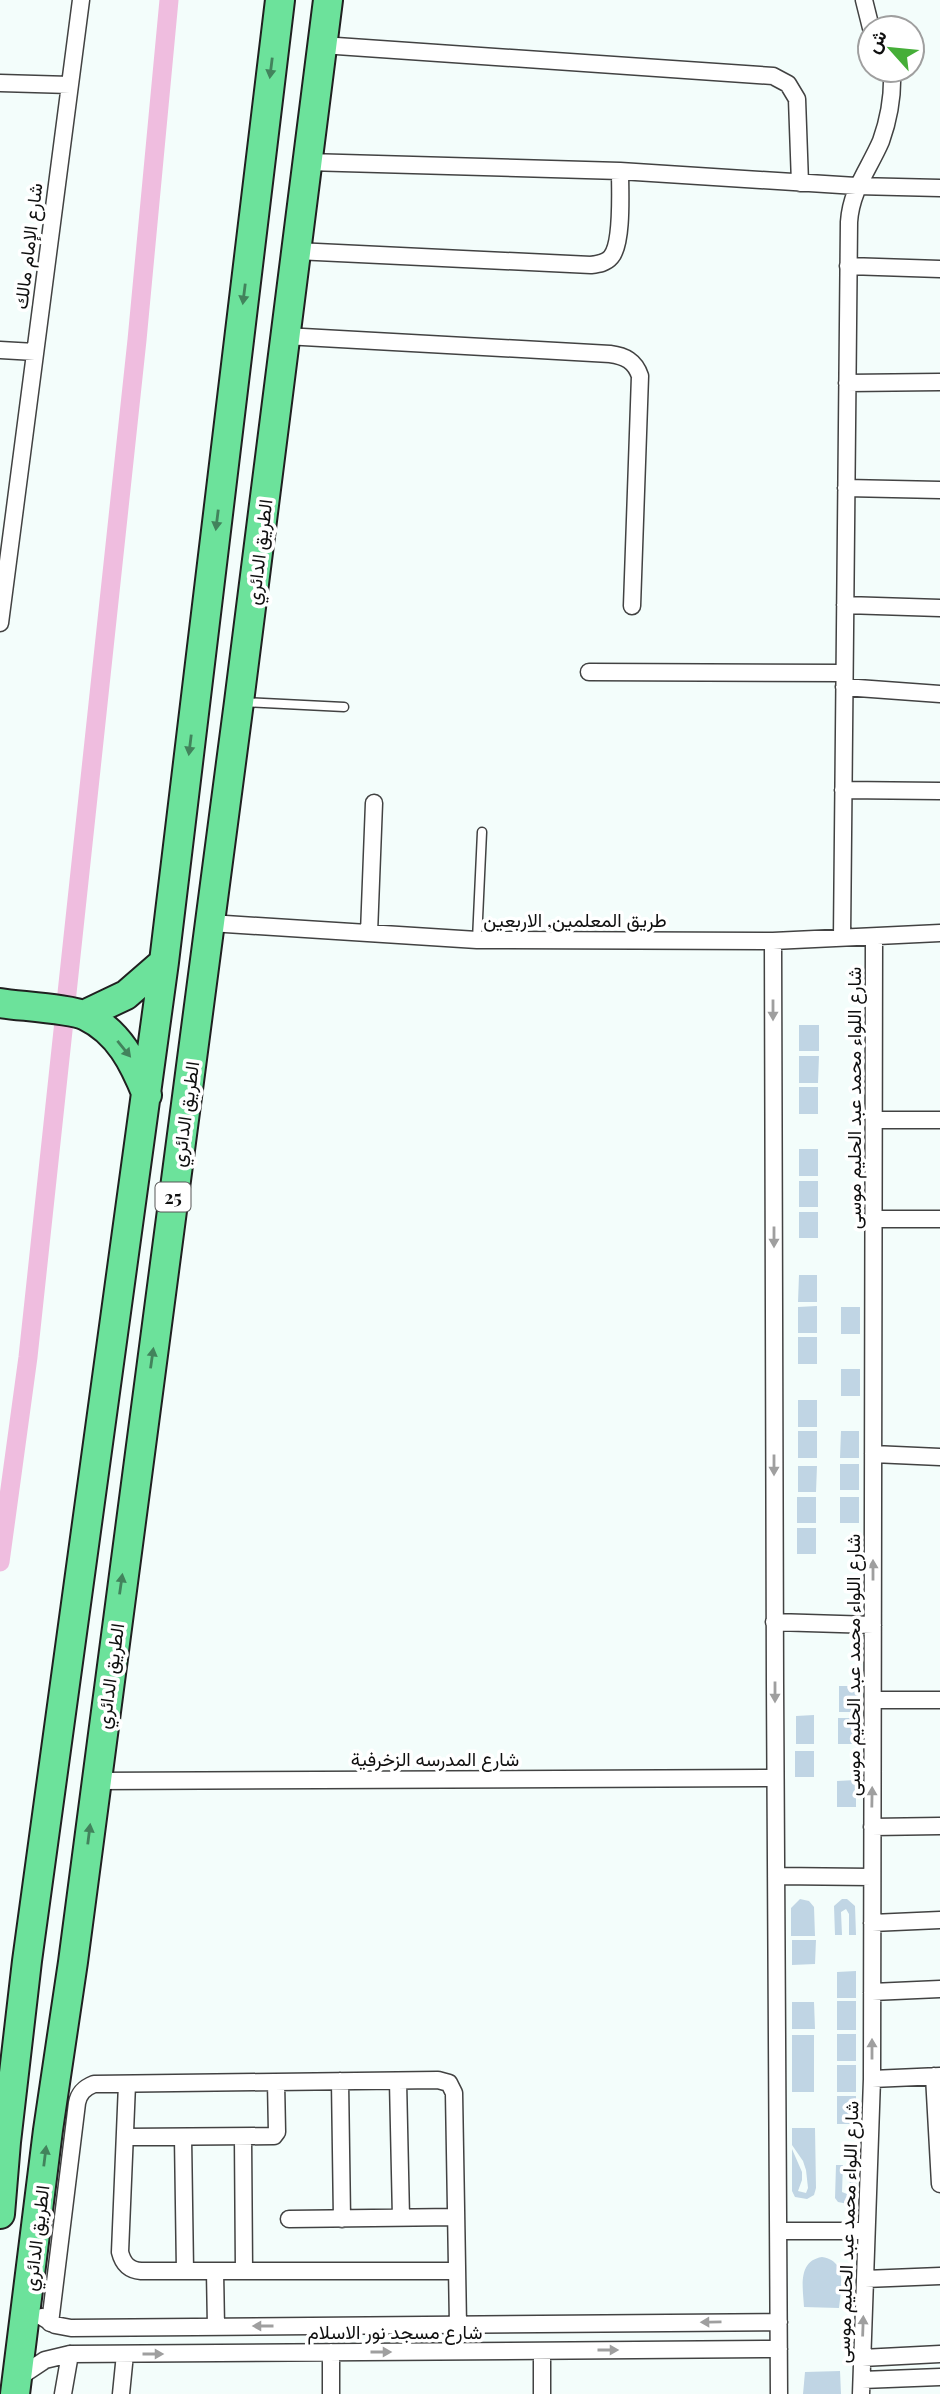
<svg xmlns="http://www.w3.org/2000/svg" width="940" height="2394" font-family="'Playfair Display',Vazirmatn,serif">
<rect width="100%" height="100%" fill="#f3fdfb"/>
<path fill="#c0d5e4" d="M799,1025h20v26h-20z
M799,1056h20l-1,27h-19z
M799,1087h19v27h-19z
M799,1149h19v27h-19z
M799,1181h19v26h-19z
M799,1212h19v26h-19z
M799,1275h18v27h-19z
M817,1306v27h-19v-26z
M841,1307h19v27h-19z
M798,1337h19v27h-19z
M841,1369h19v27h-19z
M798,1400h19v27h-19z
M798,1431h19v27h-19z
M841,1431h18v27h-19z
M840,1464h19v26h-19z
M798,1466h19l-1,26h-18z
M797,1497h19v26h-19z
M840,1497h19v26h-19z
M797,1528h19v26h-19z
M839,1686h19v26h-19z
M814,1715v29h-18v-28z
M838,1718h20v26h-20z
M795,1751h19v26h-19z
M856,1780v27h-19v-26z
M800,1899l9,2 5,6 1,29h-24v-28z
M842,1899h5l8,7 1,29h-7v-21l-3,-5 -5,3 1,23h-7l-1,-29z
M792,1940h24l-1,24 -23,1z
M856,1971v27h-19v-26z
M837,2001h19v29h-19z
M792,2002h22l1,27h-23z
M837,2034h19v27h-19z
M792,2035h22v57h-22z
M837,2065h19v27h-19z
M837,2096h19v28h-19z
M792,2128h23l1,60 -2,7 -7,4 -12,-2 -3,-6v-42l10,23v8l-4,11 8,2 2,-5 -2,-18 -3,-9 -11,-16z
M836,2165h7l-1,27 5,2 3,-4 -1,-25h8l-1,33 -8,6 -10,-2 -3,-4z
M822,2257c26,4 19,32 17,51l-35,-1c-1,-19 -7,-46 18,-50z
M840,2371l1,23h-38l2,-22z"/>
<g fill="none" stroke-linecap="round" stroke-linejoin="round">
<path stroke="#efbddf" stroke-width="19" d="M0,1562l28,-205 109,-1017 32,-340"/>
<defs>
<path id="lane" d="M242,702l102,5
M477,940l5,-108"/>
<path id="street" d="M864,0l7,28
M322,45l451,31 15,8 9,15 3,84
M0,83l70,2
M307,162l313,9 236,15 84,2
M296,251l295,14c8,-1 15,-2 20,-8 12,-14 9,-66 9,-86
M848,266l92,3
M285,336l325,18c15,2 25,7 30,22l-8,230
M0,350l35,2
M847,383l93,-1
M846,488l94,2
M845,605l95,3
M0,623l81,-623
M589,672l255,1
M844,687l96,7
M843,790l97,1
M210,923l267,17 296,1 167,-8
M369,933l5,-130
M842,938l7,-716c2,-32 20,-53 32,-81 8,-22 12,-48 11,-71
M773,941l2,743 4,710
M874,1120h66
M874,1219h66
M873,1454l67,3
M774,1622l99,3
M873,1700h67
M95,1781l680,-3
M872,1827l68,-1
M776,1876l96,1
M872,1923l68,-3
M872,1992l68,-3
M934,2076l6,108
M872,2079l68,-3
M340,2081l2,138
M398,2081l3,137
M127,2084l-7,168c3,12 9,18 21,19h316
M125,2137l149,-1 3,-4 -1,-50
M183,2137l2,134
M243,2137l1,134
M289,2219l167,-2
M778,2231h88
M215,2271l1,56
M865,2279l75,-3
M42,2317l13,8 16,3 708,-6
M50,2323l27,-220c2,-10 7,-15 17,-19l344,-4 11,3 5,10 4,232
M542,2351v43
M862,2358l78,-4
M18,2378l27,-18 25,-6 709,-5
M862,2380l78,-3
M63,2394l7,-40
M121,2394l4,-40
M331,2394v-42
M861,2394l11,-315 2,-1142"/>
<path id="highway" d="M0,1003c18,3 72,6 86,13 33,16 48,47 61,79
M84,1015l42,-20 38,-33
M0,2214l6,-72 21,-181 137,-999 116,-962
M15,2394l33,-264 25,-168 166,-1260 89,-702"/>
</defs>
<use href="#lane" stroke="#424242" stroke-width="11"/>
<use href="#street" stroke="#424242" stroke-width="19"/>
<use href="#highway" stroke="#202020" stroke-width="32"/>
<use href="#lane" stroke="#fff" stroke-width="8"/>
<use href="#street" stroke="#fff" stroke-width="16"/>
<use href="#highway" stroke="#6ce29b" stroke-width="28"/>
</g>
<defs><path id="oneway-solid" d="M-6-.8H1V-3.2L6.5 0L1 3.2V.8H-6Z" transform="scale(1.75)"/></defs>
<g fill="#42835c">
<use href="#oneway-solid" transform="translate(271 68) rotate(97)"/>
<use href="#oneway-solid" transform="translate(244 294) rotate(97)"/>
<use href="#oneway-solid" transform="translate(217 520) rotate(97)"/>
<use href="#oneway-solid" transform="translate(190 745) rotate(97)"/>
<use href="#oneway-solid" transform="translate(124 1049) rotate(51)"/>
<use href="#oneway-solid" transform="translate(152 1358) rotate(-82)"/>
<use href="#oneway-solid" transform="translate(121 1584) rotate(-82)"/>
<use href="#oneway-solid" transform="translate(89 1834) rotate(-83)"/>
<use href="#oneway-solid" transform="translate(45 2156) rotate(-83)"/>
</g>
<g fill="#9f9f9f">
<use href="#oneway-solid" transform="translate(773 1010) rotate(90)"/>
<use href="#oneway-solid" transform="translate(774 1237) rotate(90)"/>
<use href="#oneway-solid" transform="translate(774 1465) rotate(90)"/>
<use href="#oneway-solid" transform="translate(873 1570) rotate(-90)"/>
<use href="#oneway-solid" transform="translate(775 1692) rotate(90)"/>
<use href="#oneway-solid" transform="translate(872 1797) rotate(-89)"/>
<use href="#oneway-solid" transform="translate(872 2049) rotate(-90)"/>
<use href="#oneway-solid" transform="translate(711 2322) rotate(179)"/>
<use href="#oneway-solid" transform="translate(263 2326) rotate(180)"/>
<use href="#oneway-solid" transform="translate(863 2326) rotate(-88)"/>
<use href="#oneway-solid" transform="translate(608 2350)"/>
<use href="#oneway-solid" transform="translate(381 2352)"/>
<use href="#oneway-solid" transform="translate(153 2354)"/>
</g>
<g text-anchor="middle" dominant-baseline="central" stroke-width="7" stroke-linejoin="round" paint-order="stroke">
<rect fill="#fff" stroke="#575757" stroke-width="2" x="155.5" y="1182.5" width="35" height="29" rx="5"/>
<g font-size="18" font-weight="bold" fill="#0f0f0f">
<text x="173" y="1197">25</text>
</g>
<g font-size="19" fill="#0f0f0f" stroke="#fff">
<text transform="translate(27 246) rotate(-83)">شارع الإمام مالك</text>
<text transform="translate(258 552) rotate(-83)">الطريق الدائري</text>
<text x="575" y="919">طريق المعلمين, الاربعين</text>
<text transform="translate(853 1098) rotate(-90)">شارع اللواء محمد عبد الحليم موسى</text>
<text transform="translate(184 1114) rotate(-82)">الطريق الدائري</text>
<text transform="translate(852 1665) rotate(-90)">شارع اللواء محمد عبد الحليم موسى</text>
<text transform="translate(109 1676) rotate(-82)">الطريق الدائري</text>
<text x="435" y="1758">شارع المدرسه الزخرفية</text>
<text transform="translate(846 2232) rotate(-88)">شارع اللواء محمد عبد الحليم موسى</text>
<text transform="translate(35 2238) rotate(-83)">الطريق الدائري</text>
<text x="395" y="2331">شارع مسجد نور الاسلام</text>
</g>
</g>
<g transform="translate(891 49) rotate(297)"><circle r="33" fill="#ffffff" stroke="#9f9f9f" stroke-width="2"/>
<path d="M0-5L12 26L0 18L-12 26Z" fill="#45ae38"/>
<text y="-10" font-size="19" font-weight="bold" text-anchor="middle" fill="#0f0f0f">ش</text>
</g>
</svg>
